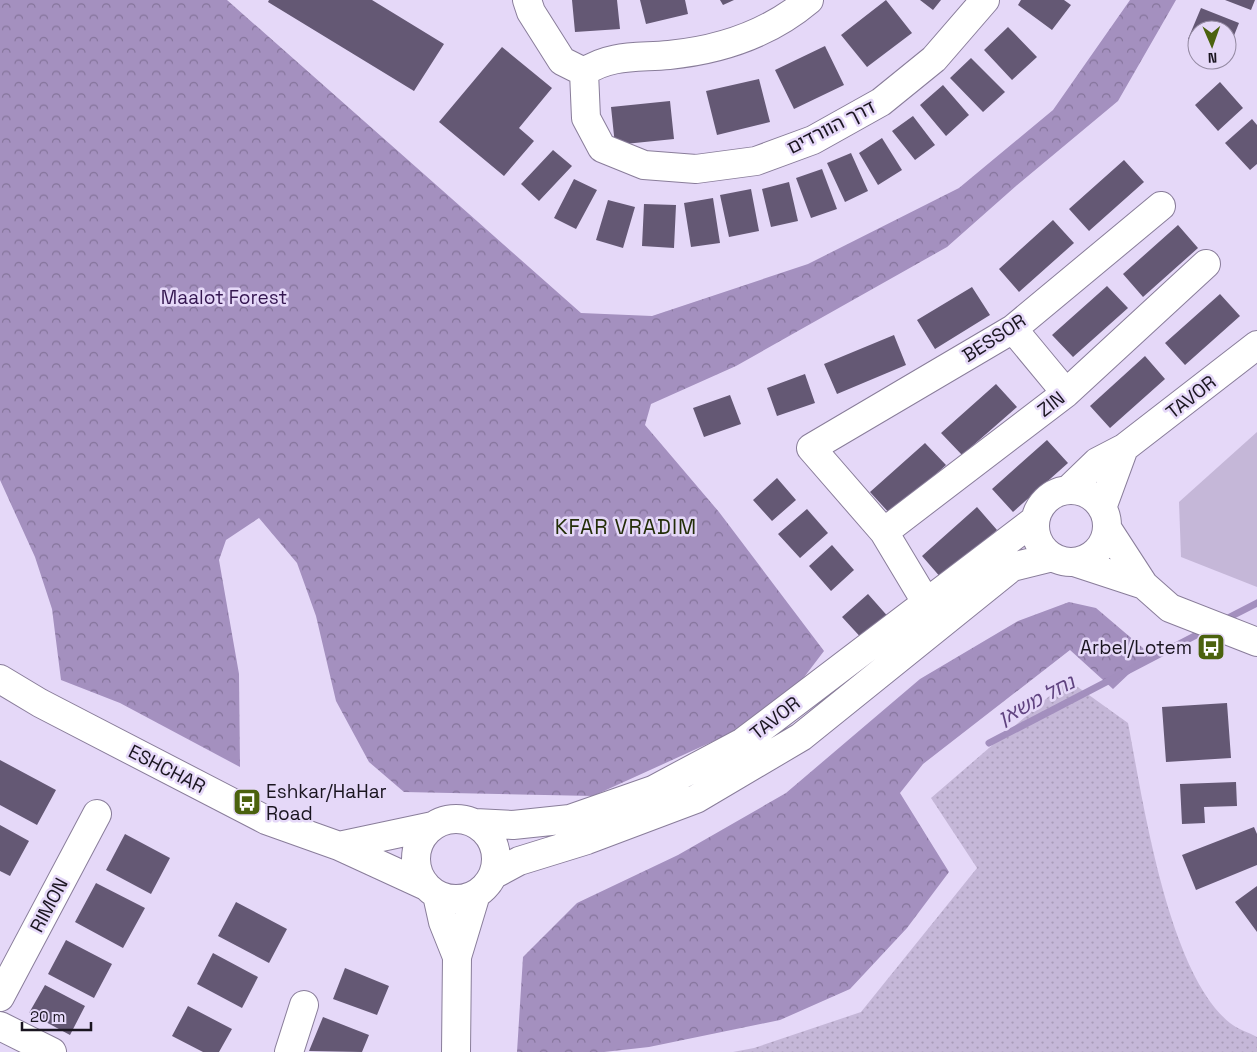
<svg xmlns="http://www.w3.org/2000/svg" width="1257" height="1052" font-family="'Space Grotesk','Noto Sans Hebrew',sans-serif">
<defs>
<pattern id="grass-dots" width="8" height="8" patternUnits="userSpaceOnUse" patternTransform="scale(1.25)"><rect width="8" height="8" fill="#c5b7d8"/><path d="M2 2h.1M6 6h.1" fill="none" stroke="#a99cb9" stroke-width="1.8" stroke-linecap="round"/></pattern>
<pattern id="forest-crowns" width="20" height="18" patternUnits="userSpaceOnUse" patternTransform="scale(1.25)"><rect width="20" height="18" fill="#a490bf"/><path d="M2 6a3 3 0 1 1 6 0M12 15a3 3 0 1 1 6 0" fill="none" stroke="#85749b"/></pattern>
</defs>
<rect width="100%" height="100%" fill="#e5d8f8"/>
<path fill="url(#grass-dots)" d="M1068,680l60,43c15,78 40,250 102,300 7,6 18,9 27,14v15h-524l21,-4 107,-36 116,-144 -46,-70z"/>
<path fill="url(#forest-crowns)" d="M0,0h227l354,313 71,3 156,-52 151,-76 94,-78 77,-110h46l-58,101 -102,85 -69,61 -211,119 -85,38 -6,21 74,87 105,139 -32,42 -54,37 -145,66 -189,-4 -35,-30 -33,-61 -20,-85 -19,-53 -38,-45 -33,22 -7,20 20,114 1,93 -120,-64 -59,-23 -9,-71 -17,-52 -35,-77z
M1069,602l27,6 54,46 -37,35 -43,-39 -147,114 -23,29 49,79 -42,56 -57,61 -70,31 -131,27 -45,5h-87l6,-95 54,-54 101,-48 108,-62 134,-114 98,-58z"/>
<path fill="#c5b7d8" d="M1257,432v155l-76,-30 -2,-55z"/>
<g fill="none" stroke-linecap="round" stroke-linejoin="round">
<path stroke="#a38fbe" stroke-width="7" d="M1224,620l33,-17
M989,743l217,-113"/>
</g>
<path fill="#645874" d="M269,0h103l72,44 -30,47 -146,-89z
M572,0h45l3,29 -45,3z
M640,0h45l3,14 -42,10z
M720,0h14l-11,5z
M886,0l26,33 -45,34 -26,-32z
M920,0h21l-8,10z
M1021,0h43l7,5 -19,25 -34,-25z
M1225,0h30l-4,10z
M1201,8l38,15 -12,30v-23h-30v12l-9,-3z
M1008,27l29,30 -25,23 -28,-30z
M825,46l19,39 -50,24 -19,-39z
M502,47l50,41 -33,40 15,13 -30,35 -65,-54z
M971,58l34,34 -22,20 -33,-34z
M759,79l11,43 -53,13 -11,-44z
M1220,82l23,26 -25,23 -23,-26z
M943,85l26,30 -23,21 -26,-31z
M670,101l4,38 -59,6 -4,-38z
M913,116l22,29 -20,15 -23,-29z
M1252,119l5,6v39l-7,6 -25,-27z
M882,138l20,32 -24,15 -19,-32z
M553,150l19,16 -33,35 -18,-17z
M851,153l17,38 -23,11 -18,-39z
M1124,160l20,22 -55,49 -20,-22z
M822,169l15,40 -26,9 -15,-40z
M574,179l23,11 -21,39 -22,-11z
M789,182l9,39 -27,6 -9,-38z
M751,189l8,42 -30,6 -9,-42z
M713,198l7,45 -29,4 -7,-44z
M608,200l27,7 -12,41 -27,-8z
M644,204l32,1 -2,43 -32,-2z
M1053,220l21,23 -55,49 -20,-23z
M1178,225l20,23 -55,49 -20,-23z
M1107,286l21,22 -55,49 -21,-22z
M972,287l18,28 -55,34 -18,-29z
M1220,294l20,22 -55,49 -20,-22z
M894,335l12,30 -69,29 -13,-30z
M1145,356l20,23 -55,49 -20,-22z
M805,374l10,29 -38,13 -10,-28z
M996,384l21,23 -55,48 -21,-22z
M730,395l11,29 -37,13 -11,-29z
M1047,440l21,23 -55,49 -21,-23z
M925,443l21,22 -55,50 -21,-23z
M777,478l19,22 -24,21 -19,-21z
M977,507l20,23 -55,49 -20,-23z
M807,509l21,24 -28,25 -22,-24z
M832,545l22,25 -23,21 -22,-25z
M868,594l23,26 -25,23 -24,-26z
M1227,703l4,55 -65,4 -4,-55z
M0,760l56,30 -19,35 -37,-20z
M1236,782l1,24 -33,1 1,16 -23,1 -2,-40z
M0,825l29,16 -19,35 -10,-5z
M1254,827l3,7v31l-61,25 -14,-35z
M125,834l45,24 -19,36 -45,-24z
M96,883l49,25 -22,40 -48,-26z
M1257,886v46l-22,-30z
M236,902l51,27 -18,34 -51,-27z
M66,940l46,24 -18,34 -46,-24z
M213,953l45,24 -16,31 -45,-24z
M345,968l44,18 -12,29 -44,-16z
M45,985l40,21 -15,29 -41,-22z
M188,1006l44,23 -13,23h-16l-31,-16z
M323,1017l46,18 -7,17 -53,-1z"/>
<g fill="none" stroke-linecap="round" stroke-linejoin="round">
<defs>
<path id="minor" d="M527,0l4,12 31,49 22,11
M809,0c-39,33 -89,50 -140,55 -31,3 -58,-1 -85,17l2,46 16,30 42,17 52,4 60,-8 57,-21 68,-38 53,-43 51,-59
M1013,329l53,64
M1068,490l29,-28 27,-14 133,-103
M1035 526a36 36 0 1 1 72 0a36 36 0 1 1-72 0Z
M1102,508l22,-60
M1107,528l37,57 26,23 87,34
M884,532l182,-139 140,-129
M1074,562l70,23
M926,602l-42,-70 -73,-84 202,-119 148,-123
M0,679l40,24 226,117 73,26 87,40
M416 859a40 40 0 1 1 80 0a40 40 0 1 1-80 0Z
M475,823l38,2 57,-6 83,-29 90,-48 292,-222
M339,846l94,-20
M493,875l26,-14 68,-21 109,-41 105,-62 211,-170 41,-10
M437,895l6,27 14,35
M0,997l97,-183
M0,1026l52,26
M289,1052l15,-47
M456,1052l1,-95 19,-63"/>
</defs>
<use href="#minor" stroke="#897d9a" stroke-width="30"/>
<use href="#minor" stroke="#fff" stroke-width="28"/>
</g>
<defs>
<symbol id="bus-square" viewBox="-11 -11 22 22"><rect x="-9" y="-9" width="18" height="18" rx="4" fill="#4b620e" stroke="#e5d8f8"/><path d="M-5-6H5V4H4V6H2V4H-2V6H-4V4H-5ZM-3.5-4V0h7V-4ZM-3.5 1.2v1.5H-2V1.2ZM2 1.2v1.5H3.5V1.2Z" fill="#fff"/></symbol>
</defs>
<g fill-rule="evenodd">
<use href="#bus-square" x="1195" y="631" width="32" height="32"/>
<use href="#bus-square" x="231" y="786" width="32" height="32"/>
</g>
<g text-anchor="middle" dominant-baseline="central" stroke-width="5" stroke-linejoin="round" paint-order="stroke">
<g font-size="19" fill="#1a1520" stroke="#e5d8f8">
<text transform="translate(831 127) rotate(-27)">דרך הוורדים</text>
<text transform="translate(994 338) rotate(-33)">BESSOR</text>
<text transform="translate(1191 397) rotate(-38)">TAVOR</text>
<text transform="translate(1051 404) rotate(-38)">ZIN</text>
<text transform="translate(775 718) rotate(-38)">TAVOR</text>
<text transform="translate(167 769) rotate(27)">ESHCHAR</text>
<text transform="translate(49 905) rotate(-62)">RIMON</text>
</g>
<g font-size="19" fill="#351751" stroke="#e5d8f8">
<text x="224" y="297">Maalot Forest</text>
</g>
<g font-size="19" fill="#1a1520" stroke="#e5d8f8" text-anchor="end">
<text x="1192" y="647">Arbel/Lotem</text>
<text x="266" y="791" text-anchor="start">Eshkar/HaHar<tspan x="266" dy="22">Road</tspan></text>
</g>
<g font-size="20" font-style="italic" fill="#604380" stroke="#e5d8f8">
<text transform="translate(1036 700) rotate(-28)">נחל משאן</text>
</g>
<g font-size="21" letter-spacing="1" fill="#232e08" stroke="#e5d8f8">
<text x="626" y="526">KFAR VRADIM</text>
</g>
</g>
<g transform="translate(1212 45) rotate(178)"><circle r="24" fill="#e5d8f8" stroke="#948aa2"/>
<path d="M0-4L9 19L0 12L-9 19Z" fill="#4b620e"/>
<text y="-8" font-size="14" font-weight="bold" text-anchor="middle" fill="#1a1520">N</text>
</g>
<path d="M22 1022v8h69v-8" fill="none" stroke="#1a1520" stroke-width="2.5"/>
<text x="30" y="1022" font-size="15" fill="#1a1520" stroke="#e5d8f8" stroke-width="4" paint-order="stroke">20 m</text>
</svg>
